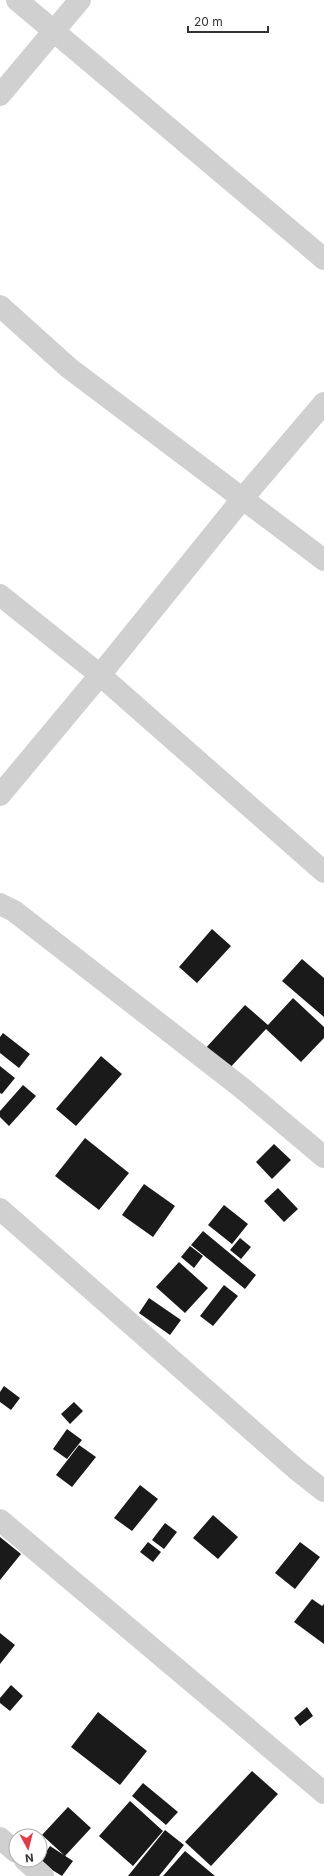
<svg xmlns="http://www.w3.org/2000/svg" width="324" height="1876" font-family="Inter,sans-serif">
<rect width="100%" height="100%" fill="#fff"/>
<path fill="#1a1a1a" d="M212,929l19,17 -34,37 -18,-16z
M302,959l22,19v39l-42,-36z
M293,998l31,29v11l-23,24 -35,-33 -39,42 -23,-21 41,-45 23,20z
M3,1033l27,21 -11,14 -19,-15v-16z
M101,1056l21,18 -46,52 -20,-17z
M0,1066l15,12 -13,16 -2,-1z
M23,1085l13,11 -27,30 -9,-9v-6z
M85,1138l44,35 -30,37 -44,-34z
M274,1144l17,16 -19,19 -16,-17z
M144,1184l31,22 -22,31 -31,-22z
M278,1188l20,21 -14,13 -20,-21z
M224,1205l24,19 -16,20 -24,-19z
M203,1231l53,44 -11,14 -54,-44z
M240,1238l11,9 -10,12 -11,-9z
M190,1246l13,10 -9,12 -13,-11z
M179,1262l29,26 -23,25 -29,-26z
M224,1285l14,11 -25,30 -13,-10z
M149,1298l32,22 -11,15 -31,-22z
M4,1386l16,12 -9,12 -11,-8v-10z
M74,1402l9,9 -13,13 -9,-10z
M67,1429l15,11 -15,19 -14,-10z
M79,1445l17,12 -24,30 -16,-12z
M140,1485l18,14 -26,32 -18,-13z
M213,1515l25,22 -20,22 -25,-21z
M165,1523l12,9 -13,17 -12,-9z
M0,1537l21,17 -21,26z
M148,1542l13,10 -8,10 -13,-10z
M300,1542l20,15 -25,32 -20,-16z
M312,1599l10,7 2,-2v40l-30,-22z
M0,1633l15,12 -15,19z
M11,1685l12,11 -13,15 -10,-8v-5z
M307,1707l6,9 -13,10 -6,-8z
M98,1712l49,39 -27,34 -49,-38z
M252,1771l26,23 -67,72 -26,-24z
M143,1783l35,29 -12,13 -34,-29z
M130,1801l33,30 -30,35 -34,-30z
M68,1807l23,21 -26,28 -23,-21z
M165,1830l19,15 -25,31h-31z
M50,1846l23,15 -11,15 -23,-14z
M185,1851l30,25h-52z"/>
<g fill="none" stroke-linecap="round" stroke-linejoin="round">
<path stroke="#d0d0d0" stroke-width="22" d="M17,0l307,259
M0,95l80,-95
M0,306l69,62 255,192
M0,595l100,80 224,197
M0,795l100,-120 143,-177 81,-95
M0,904l14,7 228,177 82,69
M0,1209l296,260 28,22
M0,1520l324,273
M0,1838l16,14
M25,1860l18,16"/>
</g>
<g transform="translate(28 1848) rotate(173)"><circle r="19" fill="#ffffff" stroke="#adadad"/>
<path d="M0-3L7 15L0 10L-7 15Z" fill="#e63946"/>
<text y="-6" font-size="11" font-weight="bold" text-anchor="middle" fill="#333333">N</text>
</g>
<path d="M188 26v6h80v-6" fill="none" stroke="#333333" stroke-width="2"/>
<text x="194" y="26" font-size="12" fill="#333333" stroke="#ffffff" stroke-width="3" paint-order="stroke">20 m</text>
</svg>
